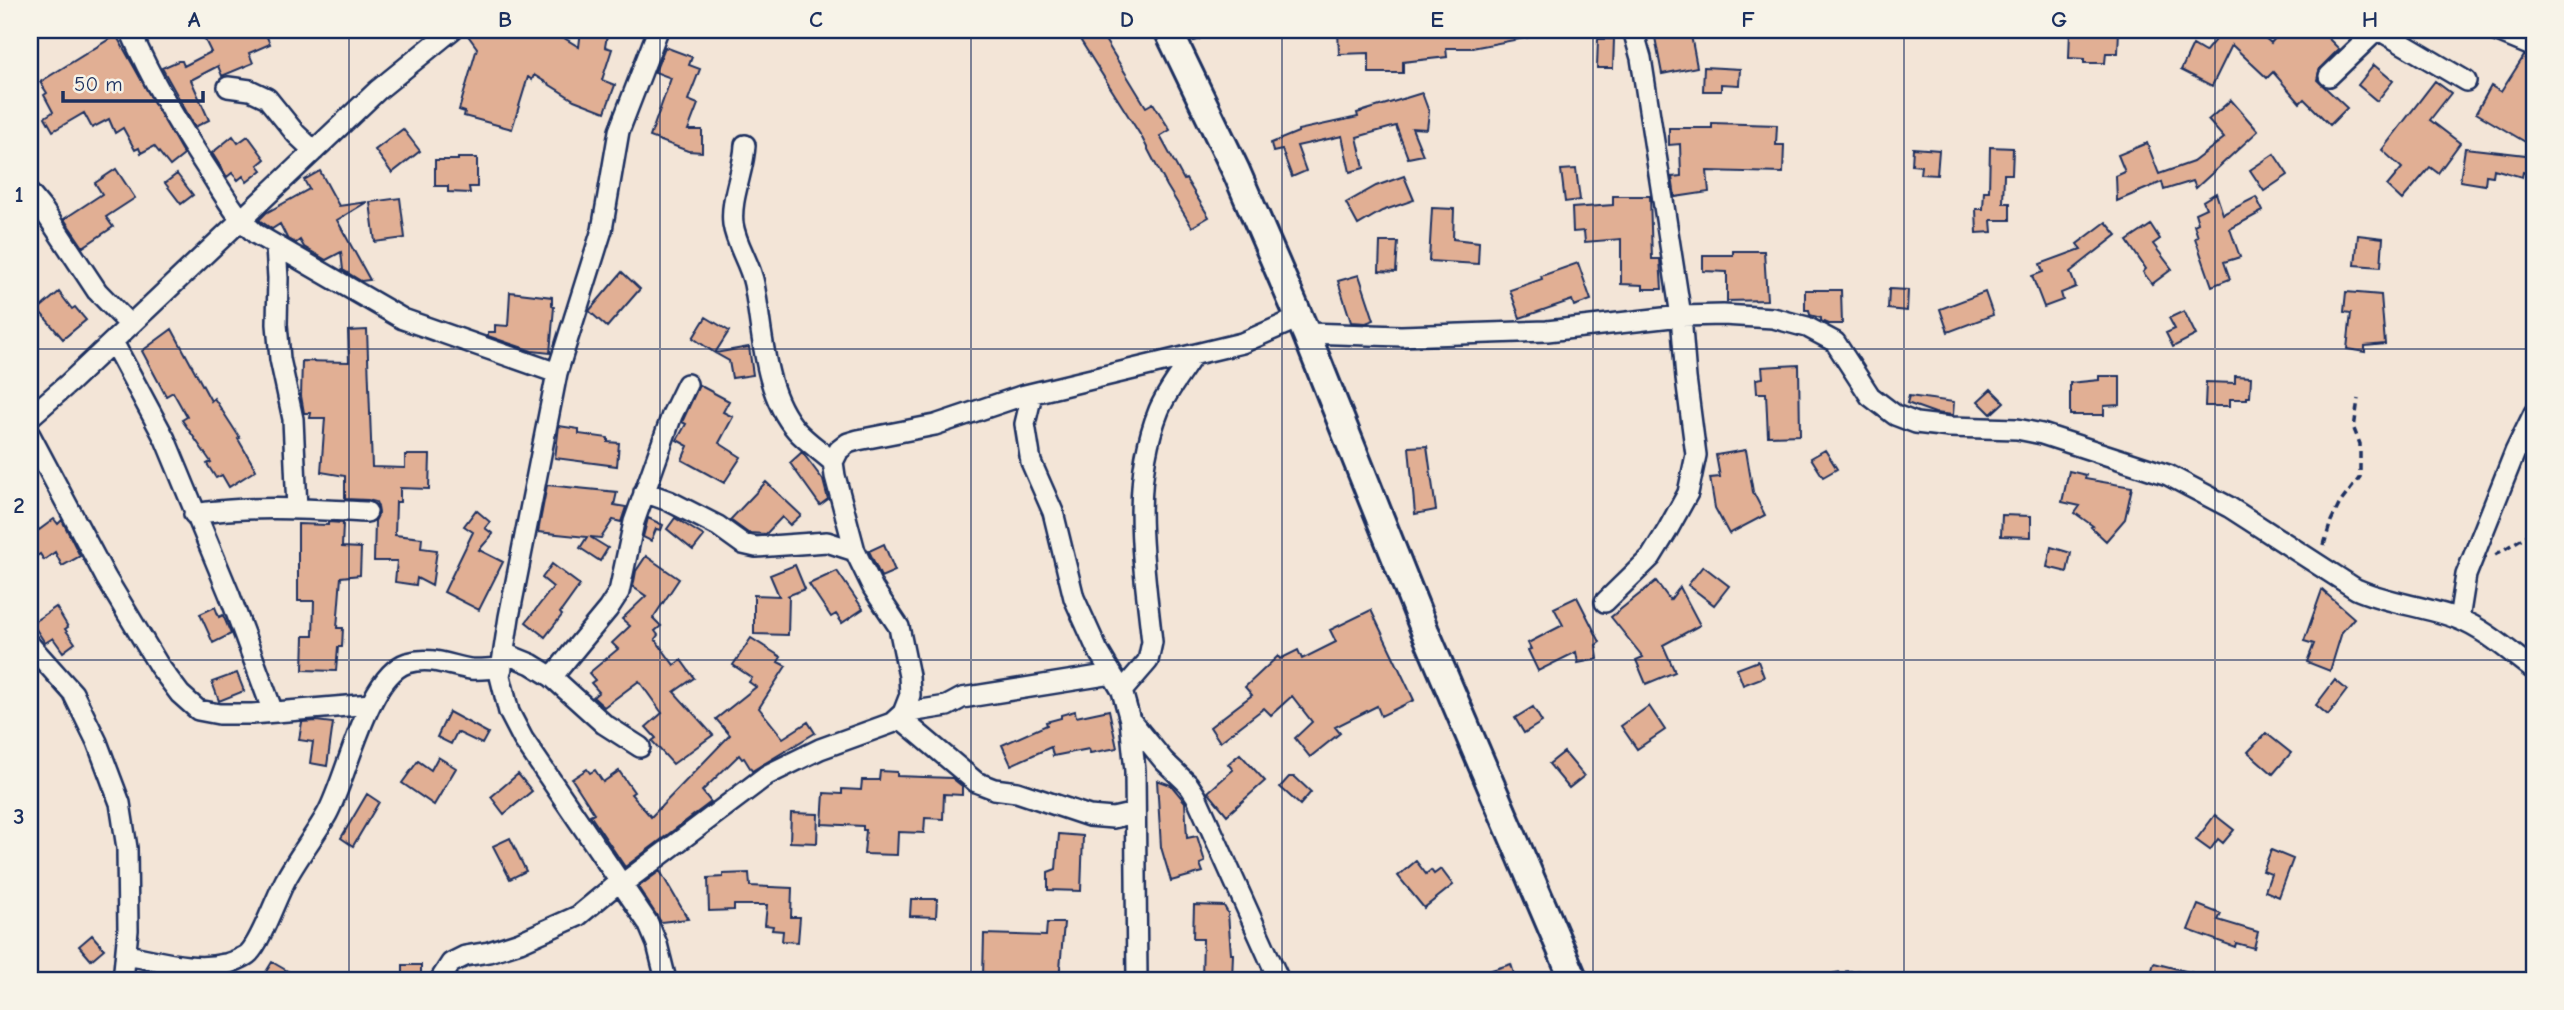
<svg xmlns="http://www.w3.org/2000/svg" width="2564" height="1010" font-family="'Comic Neue',sans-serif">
<rect width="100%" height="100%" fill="#f3e5d7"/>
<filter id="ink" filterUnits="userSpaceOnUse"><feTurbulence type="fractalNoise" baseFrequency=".0143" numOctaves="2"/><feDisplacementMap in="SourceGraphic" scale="14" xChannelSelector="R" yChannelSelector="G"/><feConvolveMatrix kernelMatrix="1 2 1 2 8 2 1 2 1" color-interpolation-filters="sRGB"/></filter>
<g filter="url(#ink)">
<path fill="#e1af94" stroke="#1b2f5e" stroke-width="2" d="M211,30h53l6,14 -21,9 4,10 -31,13 -4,-10 -27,14 18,40 -14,7 -33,-59 16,-7h4l2,5 27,-14 -9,-18z
M464,30h87l28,17 2,-17h27l-3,17 7,2 -10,31 13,5 -10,27 -31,-12 -40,-25 -2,5 -4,-3 -16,52 -48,-13 1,-4 -6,-2 18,-62z
M1099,30l47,77 7,-4 17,27 -10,6 24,44 2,-1 23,38 -17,10 -25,-41 -26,-50 -60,-95z
M1338,30h192v7l-58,11h-26l1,9 -44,5v11h-34v-20l-30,1z
M1664,30h26l7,37 -35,7 -8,-42z
M2070,30h49l-1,23h-12l-1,10h-21v-4l-15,-1z
M2215,30h41l15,13 11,-13h38l19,19 -19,19 -3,12 30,28 -17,17 -26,-26 -4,4 -27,-31 -6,6 -35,-33 -20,41 -31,-16 12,-25 12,7 15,-18z
M116,35l68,120 -14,11 -16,-20 -13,7 -2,-5 -4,2 -12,-22 -8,5 -6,-14 -17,9 -8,-15 -31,18 -8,-14 8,-5 -9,-17 3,-2 -7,-11z
M1598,39h16l-1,29h-16z
M665,47l27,10 -3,8 11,4 -12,31 10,4 -10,26h14v22l-14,-1 -38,-14 21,-59 -16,-6z
M2524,56l10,3v88l-58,-34 15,-27 10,6z
M2374,65l19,16 -16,20 -19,-16z
M1704,67l36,2 -1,16 -18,-1v7h-18z
M2435,81l16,12 -21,27 30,23 -22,30 -8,-6 -28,33 -15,-14 15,-18 -20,-18z
M1422,93l7,19 -2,17 -15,-1 11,27 -15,3 -12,-32 -39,11 7,31 -14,4 -8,-36 -45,10 9,25 -14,6 -10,-27 -9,2 -2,-9 27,-11v-2l60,-13 -1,-4z
M2231,100l27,31 -62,57 -3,-7 -29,9 -2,-8 -45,19 -1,-25 9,-4 -7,-17 29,-12 12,31 34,-12 31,-24 -16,-18z
M1712,123l65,2 -1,20h8l-1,28 -76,-2 2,21 -34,5 -3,-20 9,-1 -1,-32 -11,1v-17h43z
M403,129l17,22 -28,22 -17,-23z
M233,136l5,7 10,-7 17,23 -7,6 4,5 -15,12 -4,-6 -5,4 -6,-7 -5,4 -15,-24z
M1990,147l23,1 -1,26h-8l-1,29h7v17h-19l1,12 -15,1 -1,-24h7l1,-18h5z
M1913,148l26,2 -2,25 -17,-1 1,-8 -9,-1z
M2465,148l69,8v19l-11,-3 -1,5 -28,-8 -1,7 -7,-1 -1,10 -25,-4z
M2274,154l14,21 -24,16 -14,-21z
M458,158h19v29h-8l1,6 -22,-1v-6h-13v-26h23z
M116,169l19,29 -29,19 7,10 -30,20 -19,-28 38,-25 -7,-11z
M1576,169l4,31 -15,2 -4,-32z
M320,171l19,35 28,-4 -30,18 33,60 -9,1 -18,-11 -2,-18 -15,8 -22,-13 -4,-7 -4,3 -9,-5 -7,-14 -8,5 -13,-9 7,-7 43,-24 -5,-9z
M177,174l16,21 -12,9 -16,-21z
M1404,176l10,24 -32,11 -24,14 -12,-22 30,-17z
M2216,193l7,21 33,-17 7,14 -33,18 10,28 -16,5 6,17 -18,7 -17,-48 3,-1 -4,-12 4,-2 -3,-10 11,-5 -3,-7z
M1613,196h37l2,63h8l2,30h-19v-4l-22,-1v-45l-36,3 -1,-11 -11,1 -1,-24 41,-3z
M400,198l5,40 -30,4 -5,-40z
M1432,208l22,1 -1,30 26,3 -1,22 -49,-3z
M2106,222l11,13 -47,37 6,15 -15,6 2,7 -19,7 -12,-31 11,-4 -3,-8 41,-15 -4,-5z
M2151,225l9,14 -7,5 19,25 -20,15 -9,-12 3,-3 -19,-28z
M2358,235l25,3 -2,29 -26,-2z
M1380,242h18l-2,30 -17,-1z
M1733,251h31l3,49 -40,1v-29l-24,-1v-16h30z
M1578,263l13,37 -17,6 -2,-6 -52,18 -10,-28 32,-11 -1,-3z
M622,272l18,17 -33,38 -18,-16z
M1359,275l15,45 -8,3 -15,-1 -13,-41z
M1889,289l19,1 -1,21 -19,-2z
M1805,290h36l1,34h-14l-7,-3v-3l-11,-3 -1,-5h-4z
M59,292l13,17 3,-2 11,13 -23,19 -23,-27v-4z
M510,292l42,5v9l2,1 -4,46 -18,-2 -44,-15v-4h7v-7l13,1z
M1985,292l8,23 -45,17 -8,-23z
M2346,292l35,3 4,49 -20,2v6l-18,-3 4,-36 -7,-1z
M2184,311l12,24 -23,12 -7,-14 9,-4 -6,-11z
M706,317l23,14 -14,22 -22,-15z
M172,329l39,72 3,-3 26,40 -2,1 18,31 -27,17 -7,-12 -6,3 -9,-14 4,-2 -29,-42 5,-3 -14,-25 -7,4 -24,-45z
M367,330l5,137 33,1v-13h25l-1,34 -29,-1v14h-4l-1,33 27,3 -1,10 16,2 -5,36 -15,-8 -1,7 -21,-3 2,-21h-23l1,-40 4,-8 -1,-6 -2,-5 -8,-2 -23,-1v-23l-24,-4 4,-54h-15l1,-5h-7l-3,-17 1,-35 47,1 -1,-31z
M749,347l4,28 -21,3 -3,-17 -14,-8z
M1799,365l1,70 -32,1 -2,-43h-9l-1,-14 7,-1 -1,-11z
M2099,376h21v29l-16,1v9h-34v-32l29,-3z
M2235,376l16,1 -1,20h-3v2h-17v7h-25l1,-24 29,1z
M699,385l30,16 -6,11 10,5 -14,26 22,14 -17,26 -42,-23 6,-14 -11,-6 9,-16 -4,-2 1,-2z
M1991,389l13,13 -13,12 -13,-13z
M1909,396l45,6 -1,13 -18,-2 -28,-10z
M559,426l20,3v5l29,4v4l11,1 -2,23 -62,-8z
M1427,446l9,64 -21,4 -6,-67z
M1746,450l7,42 12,23 -36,19 -14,-26 -5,-30 10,-1 -4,-22z
M1825,450l12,19 -14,8 -12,-19z
M802,452l21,28 5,19 -8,6 -30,-42z
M2069,471l17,4 -1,4 47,8 -7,32 -19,22 -15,-14 2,-1 -18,-13 5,-7 -18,-4z
M766,482l35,33 -11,10 -8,-8 -16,17 -18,-1 -18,-13z
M547,485l70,7 -3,13 12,2 -5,15 -8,-2 -12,18 -11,-1 18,11 -8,13 -20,-13 7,-11 -49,-5z
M476,510l14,12 -5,6 8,6 -14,16 24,12 -24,48 -35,-18 29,-60 -9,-6z
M2002,515l29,1v21l-30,-1z
M30,518l9,12 15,-11 4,5 4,-4 18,36 -18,10 -7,-14 -11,8 -4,-6 -3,2 -7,-10z
M648,518l15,7 -2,5 -5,-1 -5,12 -8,-4z
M675,518l29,18 -11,14 -26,-21z
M328,522l15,1 -1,24 19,1 -1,27 -19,2 -4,51h6l-1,19h-4l-2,24 -33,-1 1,-34h9l1,-35h-16v-77l30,1z
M884,544l11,27 -14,6 -12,-26z
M2051,547l20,6 -4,19 -20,-5z
M646,556l33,23 -26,39 8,8 -6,5 3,4 -3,4 19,26 7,-5 13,18 -20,14 39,43 -40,29 -21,-23 4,-3 -10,-11 16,-14 -23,-32 -35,26 -11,-10 6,-5 -8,-9 4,-3 -6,-7 29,-24 -6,-6 18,-17 -8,-7 24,-23 -13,-9 3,-16z
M552,564l28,21 -20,28 2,2 -17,22 -19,-15 27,-35 -11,-9z
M795,565l10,24 -18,7h2l-1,39 -34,-1v-39l25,1 -9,-21z
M1703,566l26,20 -15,19 -26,-20z
M837,571l26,38 -21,14 -6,-9 -5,3 -22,-33z
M1656,581l14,19 10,-13 20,38 -37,20 12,27 -29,12 -10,-24 7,-3 -32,-40z
M2322,590l32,28 -12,14 -12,39 -23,-9 7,-18 -10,-3z
M1577,597l23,45 -4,3 2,14 -20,4 -2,-11 -38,19 -10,-21 3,-1 -3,-6 35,-18 -9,-17z
M56,607l12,20 -3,2 10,14 -12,9 -10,-14 -8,5 -13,-20z
M215,607l4,10 4,-2 8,19 -18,9 -13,-29z
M1371,610l43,90 -33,16 -4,-10 -42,21 5,6 -30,24 -15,-19 17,-16 -20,-26 -21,19 -7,-7 -44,34 -10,-15 42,-32 -7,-8 33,-31 2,3 18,-9 4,9 34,-17 -6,-12z
M751,638l30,19 -3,5 8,4 -27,42 24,30 25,-16 7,11 -63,38 -8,-13 -2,1 -3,-4 -37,36 9,11 -86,65 -35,-52 4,-2 -22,-34 15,-10 3,4 5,-3 8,12 16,-11 15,21 -3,2 20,23 79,-82 -14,-16 40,-32 -7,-5 3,-4 -19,-13z
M1758,661l6,16 -21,8 -6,-16z
M237,673l7,18 -25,10 -7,-19z
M2335,680l12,10 -19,25 -12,-10z
M1649,706l16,24 -28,19 -16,-23z
M1533,707l9,15 -18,11 -9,-15z
M1109,710l8,38 -27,5 -1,-4 -36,7 -2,-9 -40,18 -9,-20 45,-20 -1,-3 15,-4v-3l14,-4 1,6z
M449,712l39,21 -6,11 -25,-12 -6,12 -14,-7z
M316,721l17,2 -6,43 -17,-3 3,-21 -14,-2 3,-18z
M2266,733l25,20 -18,21 -25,-22z
M1564,752l20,24 -15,12 -20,-24z
M1240,754l25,27 -38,34 -19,-23 25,-22 -5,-6z
M438,757l18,11 -22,37 -32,-22 16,-22 13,9z
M880,771l17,1v4l55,2 10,8v9l-18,-1 -1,25 -18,-1 -1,15 -26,-1 -1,23 -33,-1 2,-24h-3v-4l-41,-2 2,-31 18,1v-5l19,1 1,-10h17z
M518,774l14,17 -28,23 -13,-17z
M1289,777h6l16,15 -11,13 -20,-18z
M1157,780l14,5 14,17 2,36 10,-2 8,26 -5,2 3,8 -32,9 -10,-34z
M367,794l12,8 -26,44 -12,-8z
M791,813l27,1 -1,29 -27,-1z
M2215,815l19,15 -11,13 -5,-4 -8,11 -14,-10z
M1059,834l24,2 -2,55 -33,-1v-18l8,-3z
M510,838l16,33 -16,8 -17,-33z
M2271,850l22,9 -14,38 -14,-6 6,-17 -8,-3z
M1416,861l10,13 5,-4 3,4 7,-5 12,16 -29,23 -26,-32z
M660,871l28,48 -27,3 -23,-35z
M749,873l1,13 42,2 -1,29h9l-2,25 -16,-1 1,-10 -11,-1 1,-4 -8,-1 2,-20h-33v5l-25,1 -1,-33 15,-1v-3z
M911,899h26l-1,18 -26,-1z
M1194,905l30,1 4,7 3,41h2l-1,26h-30l1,-41h-10z
M2198,905l23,9 -3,6 40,12 -4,16 -18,-5 -1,4 -47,-17z
M1047,923h17l-5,57 -76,-3 1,-43 62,2z
M92,935l12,14 -13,11 -12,-14z
M272,962l31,18h-42z
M2154,963l47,12 -1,5h-51z
M1511,964l5,16h-47v-3z
M403,965h18v15h-18z"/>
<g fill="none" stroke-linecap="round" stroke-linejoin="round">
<defs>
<path id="minor" d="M130,30c21,50 50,97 80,143 14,22 26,44 46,61l147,85 154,54
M658,30l-39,101 -17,99 -45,143 -48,244 -9,59 9,36 14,27 125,184 9,21 9,36
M2379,30l87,51
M2493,30l41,17
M1169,32l24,-2
M2329,76l48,-46
M228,87l22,3 17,8 29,36 18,17
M745,145c-1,26 -15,53 -12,79 3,21 17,39 21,60 9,48 9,109 43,147 10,11 25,21 36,31
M30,194l14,17 53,80 33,34
M276,247l2,31 -1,46 3,35 13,60 4,90
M1306,333l95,3 146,-5 134,-15 42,-1 50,3 34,9 28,15 35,54 25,19 21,8 34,4 67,2 25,5 126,41 61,32 127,82c31,14 68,17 100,29 29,11 54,34 78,52
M113,342l52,97 65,157 43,116
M1032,394l-7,30 6,38 22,50 21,86 23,51 25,42 8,29 5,51 2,209
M30,417l39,-34 309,-293 74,-60
M30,435l76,143 53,88 21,28 18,16 21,4h33l119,-10
M644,492l25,9 49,25 25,18 13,3 71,-5 28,9
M194,514c57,-9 116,-5 173,-2
M1605,602l46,-45 16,-26 21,-38 8,-38 -10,-77 -5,-62 -40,-258 -8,-28
M2459,619l7,-44 49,-123 19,-39
M30,645l43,48 24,49 23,61 7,45 1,82 -5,50
M504,653l27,11 21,13 52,47 36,23
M552,677l56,-68 11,-17 15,-70 38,-107 15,-31
M1122,691l26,-30 4,-19c-8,-77 -23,-158 7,-232 8,-19 23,-37 34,-55
M903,713l44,-7 15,-8 150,-24
M899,717l77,65 18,7 23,3 72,24 24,2 22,-5
M1132,722l32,39 24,23 8,12 83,184
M621,885l146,-110 53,-26 72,-26 11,-10 7,-18 -1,-19 -10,-49 -26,-39 -18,-37 -20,-75 -2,-14 6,-12 9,-7 10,-3 77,-15 86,-29 221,-53 57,-25
M126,955c31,5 67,17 99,9 6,-1 20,-7 24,-11 12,-12 27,-55 36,-72 12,-23 29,-44 42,-67 20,-36 40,-138 80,-151 23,-7 41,2 63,6 10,1 22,-1 32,-1
M440,980l11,-17 14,-7 24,-4 31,-10 58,-26 41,-34"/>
<path id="secondary" d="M1168,30l68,141 70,162 119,298 149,349"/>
</defs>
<use href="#minor" stroke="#1b2f5e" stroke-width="24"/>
<use href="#secondary" stroke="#1b2f5e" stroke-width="32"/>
<path stroke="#1b2f5e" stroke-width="3.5" stroke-dasharray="7 5" stroke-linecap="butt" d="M2324,545l7,-24 9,-18 20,-26v-33l-6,-15 4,-30
M2495,555l39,-24
M1810,980c31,-8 52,-14 82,0"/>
<use href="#minor" stroke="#f7f3e8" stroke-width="19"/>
<use href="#secondary" stroke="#f7f3e8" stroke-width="26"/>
</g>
</g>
<path fill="none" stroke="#1b2f5e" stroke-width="2" stroke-opacity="0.55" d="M349,30v950M660,30v950M971,30v950M1282,30v950M1593,30v950M1904,30v950M2215,30v950M30,349h2504M30,660h2504"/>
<rect width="2564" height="1010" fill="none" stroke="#f7f3e8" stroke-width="77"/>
<path d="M63 91v10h140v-10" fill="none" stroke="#1b2f5e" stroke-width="3.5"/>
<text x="74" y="91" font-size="21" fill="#1b2f5e" stroke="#f7f3e8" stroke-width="5" paint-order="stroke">50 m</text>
<rect x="38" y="38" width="2488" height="934" fill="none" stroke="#1b2f5e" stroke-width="2.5"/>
<g font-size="23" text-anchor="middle" font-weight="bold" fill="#1b2f5e">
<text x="194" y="27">A</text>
<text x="505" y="27">B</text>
<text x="816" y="27">C</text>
<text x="1127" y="27">D</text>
<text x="1437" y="27">E</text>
<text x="1748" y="27">F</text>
<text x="2059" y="27">G</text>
<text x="2370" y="27">H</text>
<text x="19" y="202">1</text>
<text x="19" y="513">2</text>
<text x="19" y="824">3</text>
</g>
</svg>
